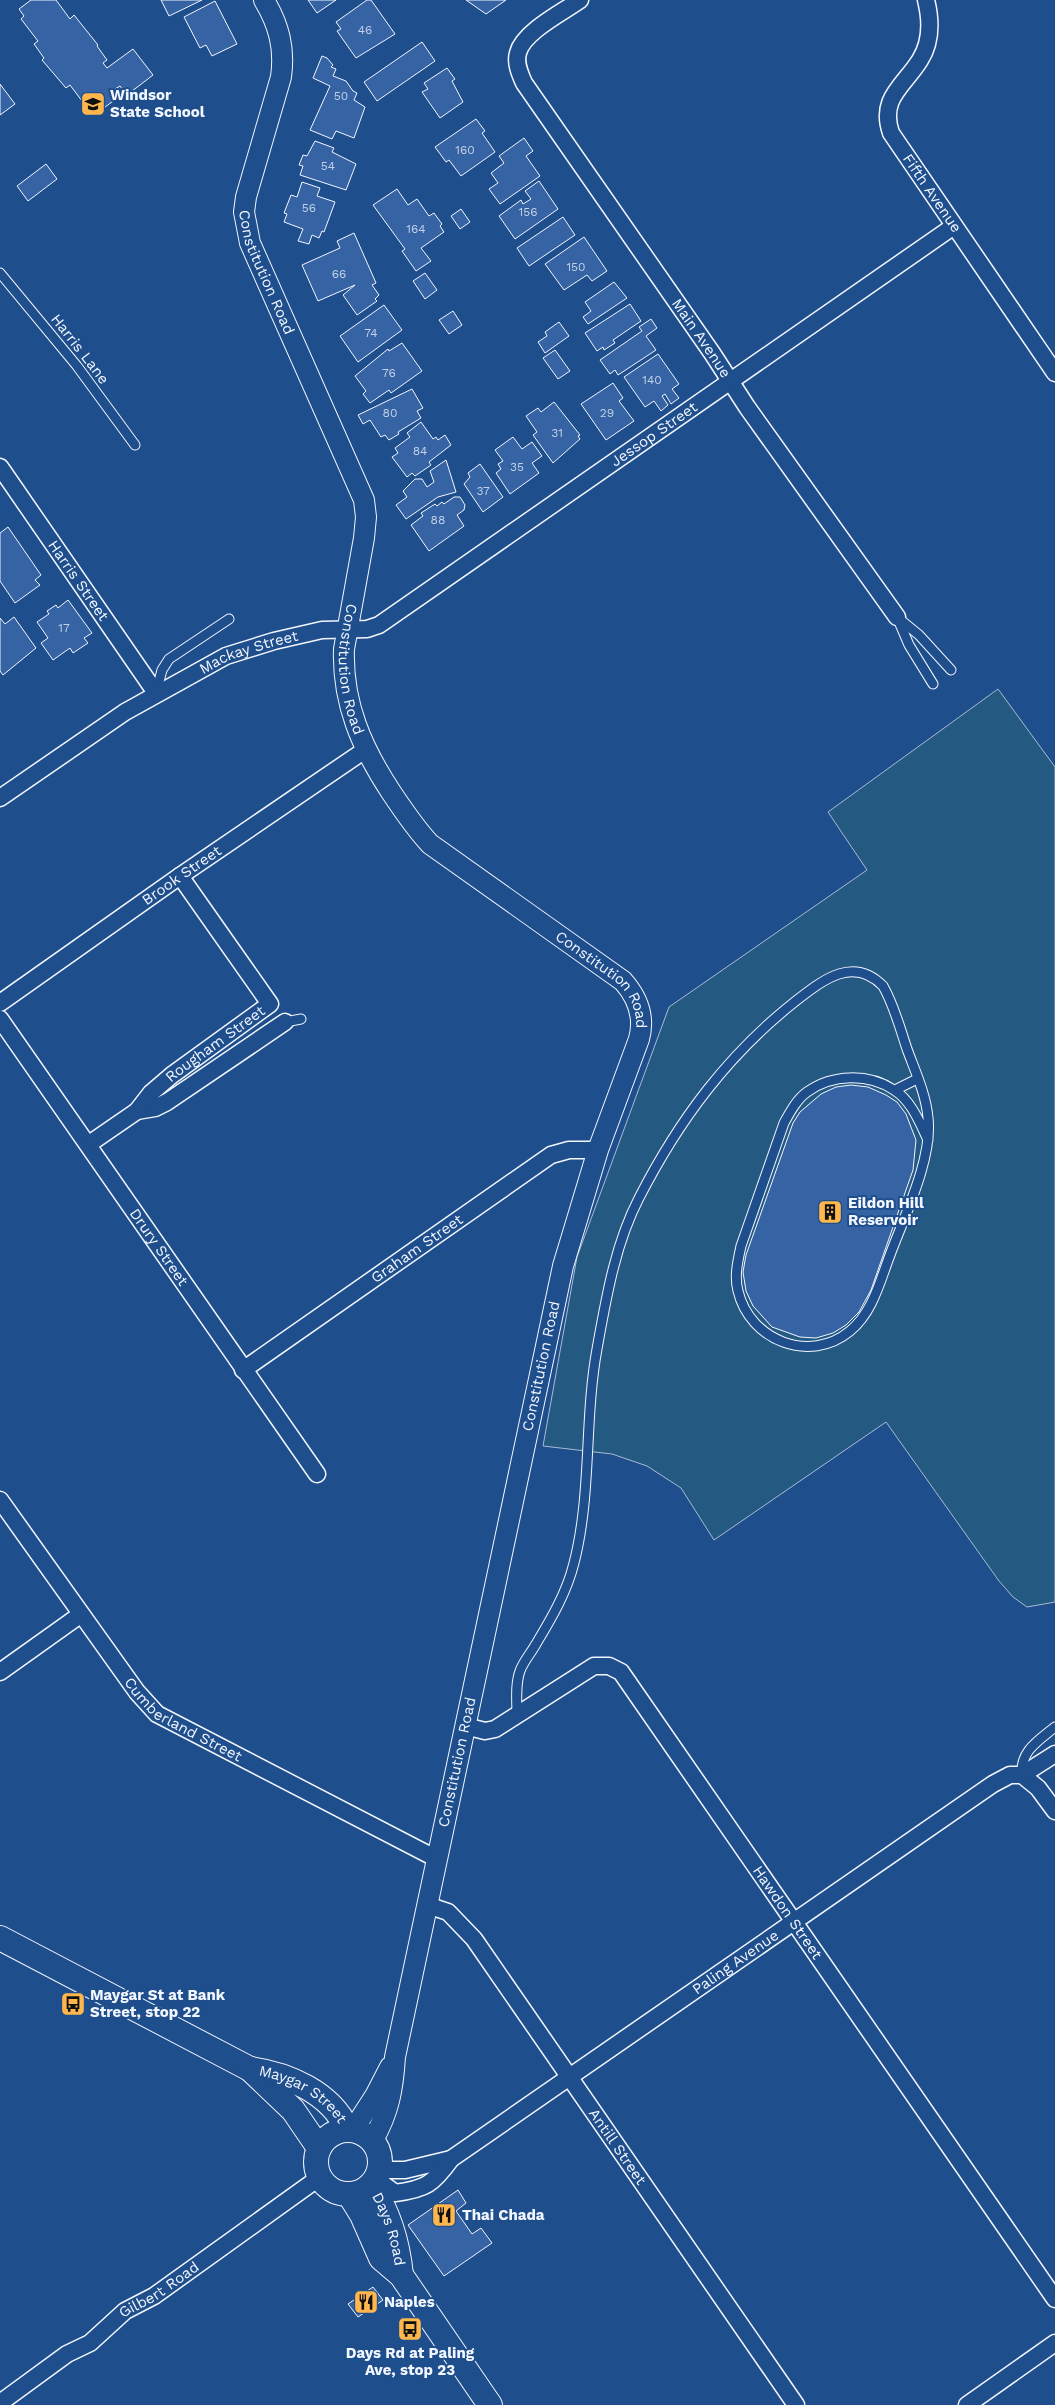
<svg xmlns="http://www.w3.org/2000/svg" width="1055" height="2405" font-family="'Work Sans',sans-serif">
<rect width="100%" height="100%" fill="#1f4e8c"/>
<path fill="#245a82" stroke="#a8bbd7" d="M998,689l57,78v835l-28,5 -14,-10 -14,-16 -113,-159 -172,118 -33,-52 -34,-22 -35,-12 -69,-8 34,-189 92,-250 198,-137 -39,-58z"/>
<path fill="#3563a3" stroke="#f2f6ff" d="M31,0h25l14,19 4,-4 24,30 -1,1 10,14 -4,3 4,5 26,-19 20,26 -26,20 -7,-9 -5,3 5,7 -23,17 -4,-7 -5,3 -18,-24 -4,3 -24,-28 2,-2 -10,-14 4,-3 -17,-22 3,-3 -5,-7z
M161,0h41l-33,16z
M308,0h28l-19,13z
M367,0h4l24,34 -39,24 -19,-27 4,-2 -5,-7z
M466,0h40l-20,14z
M215,1l22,43 -25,12 -6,-11 -6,3 -16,-31z
M422,42l13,19 -58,40 -13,-19z
M322,56l5,2 6,7 -2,2 5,2 -3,7 13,5 7,10 4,2 -3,7 11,7 -11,31 -18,-7 -4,8 -22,-9 20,-44 -17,-8z
M447,68l8,11 -3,2 11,21 -23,16 -18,-26 6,-3 -4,-6z
M0,84l15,20 -15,11z
M476,119l9,12 -3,2 13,19 -34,24 -12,-16 -3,2 -11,-15z
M524,138l9,13 -7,5 14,20 -40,28 -11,-15 9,-6 -7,-10 13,-10 -5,-7z
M315,141l19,7 -2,4 24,12 -10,26 -46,-15 3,-9 -4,-1 4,-10 4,1z
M46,164l11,15 -29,22 -11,-15z
M539,181l19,28 -43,30 -16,-23 22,-16 2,4 8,-5 -6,-8z
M302,182l18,6 -3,8 18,6 -11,30 -2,-1 -3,7 -7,-3 -3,9 -11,-3 5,-12 -19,-7 3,-8 -3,-1 7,-18 6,2z
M397,189l11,16 9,-6 12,17 5,-3 8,11 -2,2 4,6 -23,16 10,13 -15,10 -14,-20 3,-2 -32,-44z
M461,209l9,13 -10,7 -9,-13z
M563,217l12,18 -46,31 -12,-18z
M354,233l22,50 -4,2 7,10 -4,4 2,2 -20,14 -14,-20 12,-10 -37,16 -16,-36 38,-17 -3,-7z
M584,237l23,34 -15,10 -5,-6 -23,15 -19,-26z
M425,273l12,17 -12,9 -12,-18z
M614,282l13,16 -39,26 -5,-7 8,-6 -6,-9z
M630,304l11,17 -28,19 2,3 -11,7 -1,-3 -6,4 -12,-18z
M384,305l18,25 -44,32 -18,-26z
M453,311l9,14 -13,9 -10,-14z
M651,319l6,9 -11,8 10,14 -38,25 -3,-5 -5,4 -10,-14 42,-29 -3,-4z
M559,322l10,14 -24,17 -7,-11 9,-6 -2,-4z
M402,343l20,28 -31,22 -2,-3 -19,13 -7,-9 3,-3 -11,-15 33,-27 1,2z
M555,350l15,21 -12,8 -15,-21z
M658,354l21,30 -7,5 7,9 -8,6 -6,-10 -3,2 6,9 -7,6 -7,-10 -9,6 -21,-30z
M613,383l10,15 -4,3 15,20 -28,19 -25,-36z
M412,389l11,19 -6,3 4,7 -23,14 1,2 -10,6 -4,-5 -4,2 -11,-17 -7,4 -5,-9z
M554,402l26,33 -2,1 2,3 -27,24 -20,-28 4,-3 -11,-16 12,-8 3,4z
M421,422l12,17 3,-2 2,3 7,-5 6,10 -22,17 2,3 -16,11 -3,-3 -5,4 -15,-20 6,-4 -3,-5 15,-11 -3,-4z
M513,437l9,12 10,-7 10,14 -10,7 7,10 -29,21 -14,-21 5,-4 -3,-5 5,-3 -8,-11z
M446,460l10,32 -18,5 -32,22 -10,-14 11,-8 -4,-6 12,-12h7l5,8 7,-5 -4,-11z
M480,464l23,33 -20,15 -19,-28 6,-7 -2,-4z
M454,497h6l5,8 -1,5 -7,5 7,11 -35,25 -18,-26 12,-9 -2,-3 14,-9 2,2 5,-4 2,2z
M8,527l33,48 -6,5 5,5 -25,18 -15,-22v-48z
M68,600l24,33 -8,5 4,5 -15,10 -3,-5 -17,12 -12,-17 7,-5 -11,-16 12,-8 -2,-3 9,-6 2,3z
M14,617l22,31 -33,27 -3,-4v-53l5,6z
M851,1085l17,2 18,8 11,7 9,12 10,26 -3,30 -42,120 -12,22 -13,13 -13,8 -17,5 -16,-1 -28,-10 -19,-21 -7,-15 -3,-19 3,-17 47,-132 7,-11 21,-18 15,-7z
M458,2190l8,13 -10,8 16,23 9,-6 11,15 -48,33 -36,-51z
M373,2287l10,13 -25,17 -10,-13z"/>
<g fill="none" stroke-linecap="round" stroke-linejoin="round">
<defs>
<path id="service" d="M0,273l77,93 58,79
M933,684l-24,-39 -12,-28 22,18 32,35
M156,693l6,-23 7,-11 60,-40
M285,1022l16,-3
M895,1090l22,-11
M517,1716c0,-14 -2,-32 3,-45 3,-9 11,-18 16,-27 15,-25 31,-52 38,-81 18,-70 10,-143 23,-214 9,-50 18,-105 42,-151 40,-78 89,-144 158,-198 27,-21 57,-44 86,-14 11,19 17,42 24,63 8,22 19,45 21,69 5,40 -24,99 -38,137 -10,26 -17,57 -40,76 -40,33 -100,10 -112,-40 -4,-15 0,-31 3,-45l43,-123c6,-11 13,-24 23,-31 25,-18 61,-19 87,-2 17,10 26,33 34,50
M1022,1775c-2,-24 16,-34 33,-48"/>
<g id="minor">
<path id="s1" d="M580,0c-17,12 -57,32 -62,53 -3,10 2,21 6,30l188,270 35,54 150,210"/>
<path id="s2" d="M926,0c5,20 6,41 -6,60 -16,26 -41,38 -29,73l164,240"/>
<path id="s3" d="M0,467l156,226"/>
<path id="s4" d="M0,798l125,-86 101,-56 48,-15 48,-11 45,-1 12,-4 575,-399"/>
<path id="s5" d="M0,1003l180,-127 185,-126"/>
<path id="s6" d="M0,1019l317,455"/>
<path d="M137,1111l18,-3 12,-6 118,-80"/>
<path id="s7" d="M89,1144l48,-33 14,-18 21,-18 98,-71 -90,-128"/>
<path id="s8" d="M243,1370l308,-215 18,-5h29"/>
<path id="s9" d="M0,1500l137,192 20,22 280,145"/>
<path d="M0,1672l80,-57"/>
<path id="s10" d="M465,1726l20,5 10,-2 99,-63h15l12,6 434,627"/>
<path d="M1022,1775l16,13 17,23"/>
<path id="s11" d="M427,1905l21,7 26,27 322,466"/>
<path d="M380,2170h25l46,-11"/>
<path id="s12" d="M376,2179l19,14c31,-4 38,-9 56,-34l542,-375 17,-9h12l33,-21"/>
<path id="s13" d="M0,2403l67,-49 23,-11 35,-32 29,-15 166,-119"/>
<path d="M967,2405l88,-62"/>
</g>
<g id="tertiary">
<path id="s14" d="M264,0c15,25 21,48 17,77l-35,120 -2,15 6,31 114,257 2,17 -2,21 -20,111c-2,54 18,99 47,143 12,18 24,36 39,52l193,137c15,17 22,36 16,58l-41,111 -35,116 -168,791c-2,32 -6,55 -22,83"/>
<path d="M353,2130l22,-34 15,-29"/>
</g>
<g id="secondary">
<path d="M0,1938l250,131 43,41 26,38"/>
<path id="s15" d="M250,2069c38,5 81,24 97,60"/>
<circle cx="348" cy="2162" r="32"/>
<path id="s16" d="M371,2185c17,26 27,59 30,90"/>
<path d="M349,2194l13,21 19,43 20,17 89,130"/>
</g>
</defs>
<use href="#service" stroke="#f2f6ff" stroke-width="11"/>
<use href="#minor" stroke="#f2f6ff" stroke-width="19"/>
<use href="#tertiary" stroke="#f2f6ff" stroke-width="22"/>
<use href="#secondary" stroke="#f2f6ff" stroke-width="26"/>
<use href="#service" stroke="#1f4e8c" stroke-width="9"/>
<use href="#minor" stroke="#1f4e8c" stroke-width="16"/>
<use href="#tertiary" stroke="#1f4e8c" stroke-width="20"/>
<use href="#secondary" stroke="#1f4e8c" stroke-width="24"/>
</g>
<defs>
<symbol id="school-square" viewBox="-11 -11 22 22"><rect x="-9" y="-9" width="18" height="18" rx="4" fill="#ffb74d" stroke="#1f4e8c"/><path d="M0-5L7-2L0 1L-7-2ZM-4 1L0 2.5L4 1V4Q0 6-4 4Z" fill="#111"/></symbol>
<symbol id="building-square" viewBox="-11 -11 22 22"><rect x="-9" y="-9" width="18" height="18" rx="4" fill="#ffb74d" stroke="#1f4e8c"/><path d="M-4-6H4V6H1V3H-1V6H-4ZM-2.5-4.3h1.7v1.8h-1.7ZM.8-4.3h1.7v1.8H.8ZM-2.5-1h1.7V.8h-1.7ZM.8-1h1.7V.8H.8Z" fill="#111"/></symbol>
<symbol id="bus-square" viewBox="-11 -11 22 22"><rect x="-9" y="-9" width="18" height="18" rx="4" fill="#ffb74d" stroke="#1f4e8c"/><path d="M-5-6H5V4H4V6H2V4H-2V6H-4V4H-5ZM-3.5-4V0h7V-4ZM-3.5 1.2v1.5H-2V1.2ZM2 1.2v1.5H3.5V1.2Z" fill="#111"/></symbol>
<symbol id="restaurant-square" viewBox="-11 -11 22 22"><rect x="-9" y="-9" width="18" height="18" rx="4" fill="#ffb74d" stroke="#1f4e8c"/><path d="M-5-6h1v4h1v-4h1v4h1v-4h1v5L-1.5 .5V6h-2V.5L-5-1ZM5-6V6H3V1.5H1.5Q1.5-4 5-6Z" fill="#111"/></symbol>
</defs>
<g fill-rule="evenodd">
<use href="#school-square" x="79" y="90" width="28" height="28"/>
<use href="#building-square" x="816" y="1198" width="28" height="28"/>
<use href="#bus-square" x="59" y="1990" width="28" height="28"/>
<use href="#restaurant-square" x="430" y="2201" width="28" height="28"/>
<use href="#restaurant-square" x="352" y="2288" width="28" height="28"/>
<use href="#bus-square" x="396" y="2315" width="28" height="28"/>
</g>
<g text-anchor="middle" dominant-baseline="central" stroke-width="4" stroke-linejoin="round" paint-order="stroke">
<g font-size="12" fill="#c3d1e8">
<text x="365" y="30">46</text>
<text x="341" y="96">50</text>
<text x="465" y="150">160</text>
<text x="328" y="166">54</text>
<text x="309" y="208">56</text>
<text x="528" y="212">156</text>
<text x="416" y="229">164</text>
<text x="576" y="267">150</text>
<text x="339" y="274">66</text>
<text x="371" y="333">74</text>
<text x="389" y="373">76</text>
<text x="652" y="380">140</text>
<text x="390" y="413">80</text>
<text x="607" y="413">29</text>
<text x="557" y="433">31</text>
<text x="420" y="451">84</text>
<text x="517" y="467">35</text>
<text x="483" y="491">37</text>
<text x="438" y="520">88</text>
<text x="64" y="628">17</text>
</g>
<g font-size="15" font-weight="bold" fill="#f2f6ff" stroke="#1f4e8c" text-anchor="start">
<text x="110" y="95">Windsor<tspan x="110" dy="17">State School</tspan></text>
<text x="848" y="1203">Eildon Hill<tspan x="848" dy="17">Reservoir</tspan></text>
<text x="90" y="1995">Maygar St at Bank<tspan x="90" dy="17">Street, stop 22</tspan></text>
<text x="462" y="2215">Thai Chada</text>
<text x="384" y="2302">Naples</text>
<text x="410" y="2353" text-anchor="middle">Days Rd at Paling<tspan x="410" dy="17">Ave, stop 23</tspan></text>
</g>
<g font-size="15" fill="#f2f6ff" stroke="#1f4e8c">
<text stroke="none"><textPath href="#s2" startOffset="218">Fifth Avenue</textPath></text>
<text stroke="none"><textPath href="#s14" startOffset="285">Constitution Road</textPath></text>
<text stroke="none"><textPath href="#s1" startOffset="425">Main Avenue</textPath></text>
<text transform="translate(80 349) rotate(52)">Harris Lane</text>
<text stroke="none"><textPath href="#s4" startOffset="759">Jessop Street</textPath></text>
<text stroke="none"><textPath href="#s3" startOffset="138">Harris Street</textPath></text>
<text stroke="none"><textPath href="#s4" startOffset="290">Mackay Street</textPath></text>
<text stroke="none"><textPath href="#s14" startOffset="705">Constitution Road</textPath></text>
<text stroke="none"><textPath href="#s5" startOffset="222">Brook Street</textPath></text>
<text stroke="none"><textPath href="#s14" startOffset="1125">Constitution Road</textPath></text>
<text stroke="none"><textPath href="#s7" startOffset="162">Rougham Street</textPath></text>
<text stroke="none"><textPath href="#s6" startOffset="278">Drury Street</textPath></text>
<text stroke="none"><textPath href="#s8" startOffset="212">Graham Street</textPath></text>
<text transform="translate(541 1366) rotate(-78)">Constitution Road</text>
<text stroke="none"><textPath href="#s9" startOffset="290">Cumberland Street</textPath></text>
<text transform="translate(457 1762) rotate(-78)">Constitution Road</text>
<text stroke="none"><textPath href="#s10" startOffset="469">Hawdon Street</textPath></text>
<text stroke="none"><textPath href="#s12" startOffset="438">Paling Avenue</textPath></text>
<text stroke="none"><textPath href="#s15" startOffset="60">Maygar Street</textPath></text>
<text stroke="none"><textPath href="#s11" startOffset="312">Antill Street</textPath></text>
<text stroke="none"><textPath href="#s16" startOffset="48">Days Road</textPath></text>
<text stroke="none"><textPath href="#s13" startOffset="196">Gilbert Road</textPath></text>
</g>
</g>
</svg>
